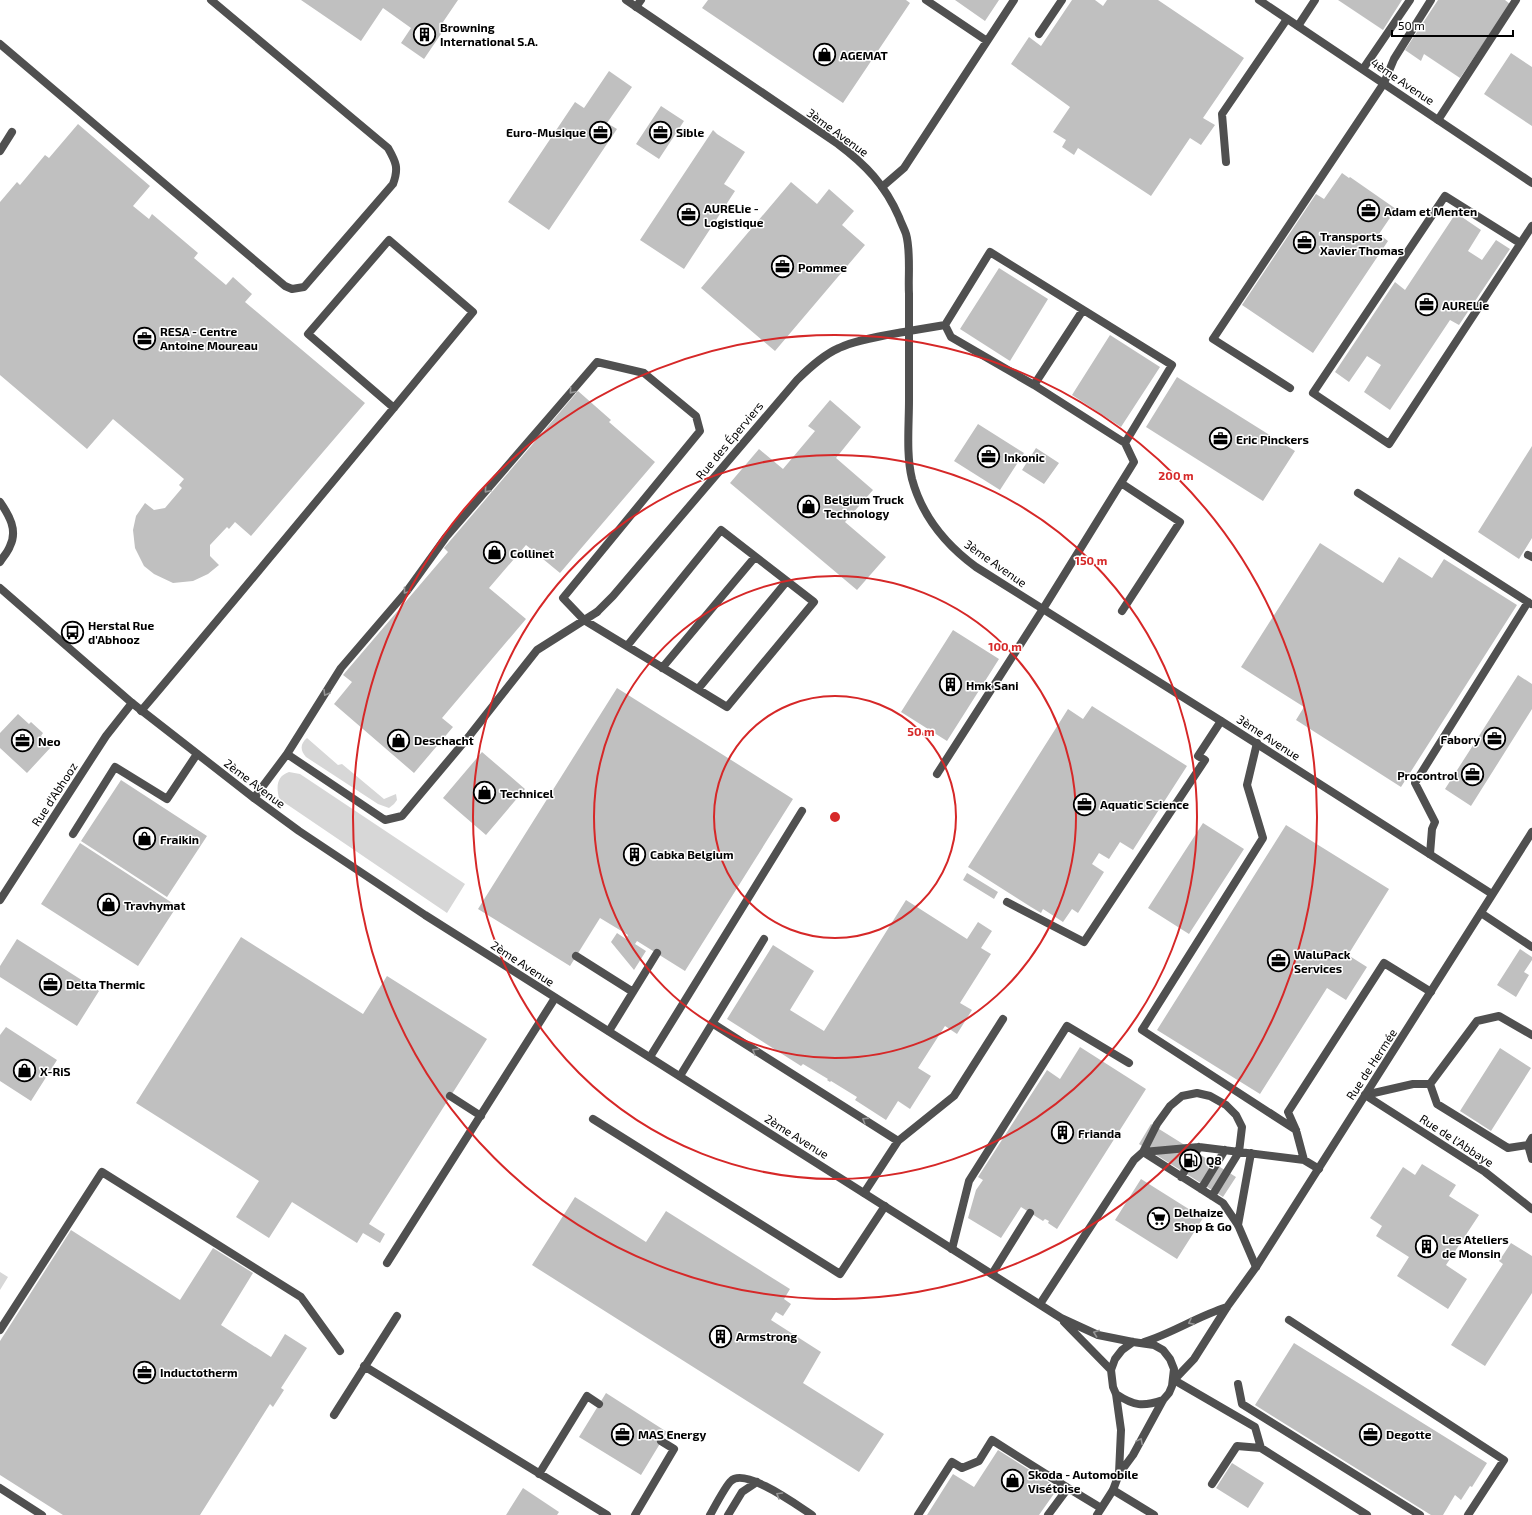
<svg xmlns="http://www.w3.org/2000/svg" width="1532" height="1515" font-family="'Exo 2',sans-serif">
<rect width="100%" height="100%" fill="#fff"/>
<path fill="#d7d7d7" d="M307,738l31,27 4,-1 42,35 12,-5 1,6 -3,4 -5,4 -11,-4 -72,-47c-6,-7 -6,-13 1,-19z
M289,772l11,2 165,110 -18,29 -162,-110 -6,-5c-3,-12 -2,-22 10,-26z
M0,1272l8,5 -8,13z"/>
<path fill="#c0c0c0" d="M301,0h157l-15,22 4,3 -23,34 -23,-16 10,-15 -28,-20 -22,33z
M708,0h198l4,3 -67,100 -141,-95z
M955,0h44l-14,21z
M1072,0h23l8,6 4,-6h51l86,58 -41,60 12,7 -14,20 -11,-7 -39,58 -73,-48 -4,7 -12,-8 4,-7 -13,-8 17,-25 -59,-43 18,-27 12,9z
M1338,0h64l-19,30z
M1438,0h67l5,4 -50,74 -36,-24 -3,7 -16,-11z
M1511,53l21,14v59l-48,-32z
M609,71l23,16 -25,36 10,6 -68,101 -41,-28 67,-100 9,6z
M661,106l23,15 -25,38 -23,-15z
M78,124l72,62 -17,20 16,13 3,-5 46,39 -4,5 32,27 7,-8 19,17 -7,8 120,101 -114,133 -16,-14 -6,7 -2,-2 -17,18v11l9,9 -11,9 -15,7 -20,2 -19,-9 -10,-8 -9,-18 -2,-18 3,-14 9,-13 9,7 11,-2 17,-20 -3,-3 5,-6 -71,-60 -26,30 -87,-74v-173l17,-20 3,3 25,-30 4,3z
M713,130l4,4 28,18 -21,32 11,7 -51,78 -44,-29z
M1342,173l7,5 1,-1 46,32 -17,25 9,7 -75,112 -71,-48 74,-111 8,5z
M791,182l26,22 12,-15 25,22 -12,14 23,20 -90,106 -74,-63z
M1456,213l25,17 -13,21 14,9 14,-20 14,9 -51,76 -9,-5 -60,90 -26,-18 17,-27 -14,-9 -18,26 -14,-10 60,-90 10,8z
M999,268l49,31 -38,62 -50,-32z
M1110,335l50,32 -39,60 -49,-32z
M1177,377l118,74 -32,50 -117,-74z
M578,391l33,29 -2,2 46,40 -95,111 -34,-28 -37,43 37,31 -84,99 11,9 -39,46 -80,-69 18,-22 -9,-7 105,-123 -4,-4z
M830,400l31,27 -25,31 37,32 -28,32 41,35 -29,33 -127,-107 29,-34 24,20 32,-38 -7,-5z
M978,424l46,29 -24,37 -46,-29z
M1532,446v92l-13,21 -41,-27z
M1036,448l23,15 -15,21 -22,-14z
M1320,543l63,40 16,-26 33,21 12,-19 73,46 -116,182 -105,-67 8,-13 -63,-40z
M953,630l46,29 -52,82 -46,-29z
M1518,675l14,9v25l-61,97 -26,-17z
M617,688l176,111 -108,172 -48,-30 -2,3 11,7 -12,19 -23,-28 6,-9 9,6 2,-4 -28,-17 -30,48 -92,-57z
M1092,706l95,60 -54,84 -13,-8 -11,17 -10,-6 -7,11 12,8 -26,41 -6,-4 -9,13 -20,-13 -2,4 -10,-6 -63,-40 100,-158 15,10z
M18,714l11,10 2,-2 12,11 -2,3 11,10 -25,27 -27,-25v-15z
M482,752l43,37 -39,46 -43,-37z
M121,780l86,56 -40,61 -86,-56z
M1203,823l41,26 -55,85 -41,-26z
M1286,825l103,64 -41,66 19,12 -21,33 -19,-12 -67,106 -103,-64z
M80,843l97,63 -39,60 -97,-62z
M967,873l31,19 -4,7 -31,-19z
M906,900l61,39 11,-17 14,9 -11,17 10,6 -31,49 12,7 -15,24 -12,-8 -27,42 13,8 -21,33 -12,-8 -12,19 -31,-20 2,-3 -26,-16 -1,1 -3,-2 1,-1 -25,-15 -2,2 -74,-47 46,-74 41,26 -24,39 34,21z
M241,937l122,77 24,-38 100,63 -118,185 16,10 -5,9 -17,-10 -6,10 -65,-41 -23,36 -33,-21 23,-36 -123,-78z
M17,939l82,52 -22,35 -77,-49v-11z
M1520,949l12,8v3l-8,12 5,3 -13,22 -19,-12z
M6,1027l51,33 -26,41 -31,-20v-46z
M1080,1047l66,42 -89,140 -9,-6 1,-2 -4,-2 -2,2 -22,-14 -20,31 -33,-20 8,-28 7,-10 -5,-3 69,-107 13,9z
M1500,1048l31,20 -40,63 -31,-20z
M1151,1124l85,53 -13,20 -84,-53z
M1422,1164l34,21 -7,11 30,19 -33,50 21,14 -19,30 -51,-33 12,-19 -33,-21 6,-10 -12,-8 33,-51 12,8z
M1141,1179l62,39 -26,41 -62,-39z
M575,1197l71,45 20,-31 124,78 -6,10 7,5 -8,12 -7,-4 -5,8 50,32 -18,31 81,51 -25,38 -327,-207z
M71,1230l109,70 33,-52 40,25 -32,52 50,32 14,-23 22,14 -26,40 3,2 -11,17 -3,-3 -70,111h-137l-63,-40v-134z
M1511,1243l21,13v37l-47,73 -34,-21 52,-81 -4,-3z
M1294,1343l193,120 -15,24 -2,-1 -9,14 -6,-5 -12,20h-12l-176,-110z
M606,1393l61,39 -26,43 -62,-38z
M998,1450l60,38 -19,27h-112l26,-41 21,13z
M1232,1463l32,20 -16,25 -32,-20z
M523,1488l36,24 -2,3h-51z"/>
<g fill="none" stroke-linecap="round" stroke-linejoin="round">
<path stroke="#505050" stroke-width="8" d="M926,0l61,41
M636,7l5,-7
M1298,26l17,-26
M1039,34l23,-34
M0,44l285,242 7,3 12,-2 89,-103c6,-16 3,-22 -5,-36l-177,-148
M1363,69l47,-69
M1438,120l78,-120
M0,151l12,-19
M1226,162l-4,-48 65,-95
M882,187l22,-19 110,-168
M1520,243l-75,-47 -132,197 76,51 143,-218
M945,325l6,12 83,48
M909,331l36,-6 45,-73 182,113 -47,78 -91,-58 49,-75
M1290,388l-77,-49 171,-256 10,-24 37,-59
M1121,483l59,39 -58,89
M1358,493l173,111
M0,502c9,13 18,28 10,44 -2,6 -7,11 -10,16
M1528,555l4,2
M662,668l93,-111
M698,689l89,-108
M141,711c112,-132 222,-266 332,-399l-84,-72 -81,94 86,74
M1257,743l-10,42 16,53 -121,192 154,100
M287,754l54,-86 66,-77 39,-54 151,-175 47,11 52,43 4,15 -137,167 21,22 143,87 87,-105 -93,-72 -94,116
M937,774l106,-165 91,-147 -9,-19
M254,798l33,-44 98,66 17,-4 68,-81 67,-85 60,-38
M73,834l42,-67 52,32 30,-45
M1430,854l2,-25 3,-7 -20,-39 113,-181
M1007,902l77,40 121,-182 -7,-4 23,-35
M1481,913l51,34
M576,956l57,36
M712,1023l186,118
M609,1031l48,-78
M650,1057l152,-246
M680,1076l84,-137
M1430,1084l7,20 71,44 20,-3
M1365,1095l48,-11h17l47,-63 22,-5 33,19
M450,1096l31,20
M593,1119l247,155 45,-68
M1532,1138l-4,7 4,14
M1304,1160l-8,-30 -8,-18 96,-149 47,29
M1181,1177l18,-30
M1201,1189l24,-39
M864,1193l34,-52 56,-45 49,-77
M1212,1196l27,-44 3,-25 -6,-12 -10,-10 -16,-9 -13,-3 -15,3 -12,10 -13,18 -14,28 56,-5 105,13 15,9
M1238,1225l13,-72
M952,1249l17,-68 98,-155 62,37
M387,1263l168,-265
M992,1274l38,-61
M1040,1304l94,-144 9,-8 80,51 15,22 18,42
M1289,1320l215,140 -36,55
M0,1330l102,-158 199,125 39,54
M364,1366l243,149
M1174,1380l81,47 6,21 106,67
M1238,1384l4,20 178,111
M334,1415l63,-99
M539,1474l48,-78 12,8
M1212,1484l25,-38 24,2
M0,1488l42,27
M1113,1490l41,25
M635,1515l39,-66 -13,-8
M710,1515c4,-7 16,-30 21,-34 14,-14 67,25 81,34
M728,1515l14,-23 15,-10
M918,1515l34,-53 10,6 17,-7 13,-21 76,48
M1048,1515l20,-27 33,20"/>
<path stroke="#505050" stroke-width="8" d="M597,612l16,-16 184,-216c13,-13 26,-25 42,-32 19,-9 49,-13 70,-17
M0,900l106,-164 26,-33
M1365,1095l120,77 47,37"/>
<path stroke="#505050" stroke-width="8" d="M626,0l212,144c28,21 47,41 61,73 2,6 5,11 7,17 5,17 2,42 3,60 0,36 0,71 0,106 0,26 -3,54 3,79 10,37 34,66 64,88l245,154 271,173
M1259,0l273,183
M0,588l132,115 122,95 45,33 126,84 636,403 37,17 35,7 21,3 9,5 7,9 4,10 -2,17 -3,7 -6,7 -30,55 -14,19 -6,16 -16,25
M1064,1322l47,48
M1144,1342c29,-9 54,-26 83,-35
M1174,1380l20,-21 33,-52 29,-40 276,-435
M1116,1394c18,12 27,13 47,6
M1119,1473l2,-43 -5,-36 -3,-7 -2,-17 4,-11 7,-9 11,-8"/>
</g>
<defs><path id="oneway-chevron" d="M-2-3.5L2.5 0L-2 3.5" fill="none" stroke-width="1.6" stroke-linecap="round" stroke-linejoin="round"/></defs>
<g stroke="#969696">
<use href="#oneway-chevron" transform="translate(572 391) rotate(131)"/>
<use href="#oneway-chevron" transform="translate(487 490) rotate(131)"/>
<use href="#oneway-chevron" transform="translate(406 591) rotate(128)"/>
<use href="#oneway-chevron" transform="translate(326 693) rotate(121)"/>
<use href="#oneway-chevron" transform="translate(755 1051) rotate(-148)"/>
<use href="#oneway-chevron" transform="translate(865 1120) rotate(-148)"/>
<use href="#oneway-chevron" transform="translate(1191 1322) rotate(153)"/>
<use href="#oneway-chevron" transform="translate(1096 1333) rotate(-160)"/>
<use href="#oneway-chevron" transform="translate(1140 1441) rotate(-62)"/>
<use href="#oneway-chevron" transform="translate(779 1495) rotate(-149)"/>
</g>
<g fill="none" stroke="#d62828" stroke-width="2">
<circle cx="835" cy="817" r="121"/>
<circle cx="835" cy="817" r="241"/>
<circle cx="835" cy="817" r="362"/>
<circle cx="835" cy="817" r="482"/>
</g>
<defs>
<symbol id="building-ring" viewBox="-11 -11 22 22"><circle r="9.5" fill="#fff" stroke="#000" stroke-width="1.5"/><path d="M-4-6H4V6H1V3H-1V6H-4ZM-2.5-4.3h1.7v1.8h-1.7ZM.8-4.3h1.7v1.8H.8ZM-2.5-1h1.7V.8h-1.7ZM.8-1h1.7V.8H.8Z" fill="#000"/></symbol>
<symbol id="shop-ring" viewBox="-11 -11 22 22"><circle r="9.5" fill="#fff" stroke="#000" stroke-width="1.5"/><path d="M-5-2.5h2.3a2.7 3.5 0 0 1 5.4 0H5L5.5 6h-11ZM-1.5-2.5h3a1.5 2.3 0 0 0-3 0Z" fill="#000"/></symbol>
<symbol id="office-ring" viewBox="-11 -11 22 22"><circle r="9.5" fill="#fff" stroke="#000" stroke-width="1.5"/><path d="M-6-3h4V-5.5h4V-3h4V5H-6ZM-1-4.5V-3h2v-1.5ZM-6 0V1H6V0Z" fill="#000"/></symbol>
<symbol id="bus-ring" viewBox="-11 -11 22 22"><circle r="9.5" fill="#fff" stroke="#000" stroke-width="1.5"/><path d="M-5-6H5V4H4V6H2V4H-2V6H-4V4H-5ZM-3.5-4V0h7V-4ZM-3.5 1.2v1.5H-2V1.2ZM2 1.2v1.5H3.5V1.2Z" fill="#000"/></symbol>
<symbol id="fuel-ring" viewBox="-11 -11 22 22"><circle r="9.5" fill="#fff" stroke="#000" stroke-width="1.5"/><path d="M-5.5-6h7V0h2V4h1.3V-2.5L3-4.5l.8-.8L6-3V5H2.5V1h-1V6h-7ZM-4.2-4.7v3.2H.2V-4.7Z" fill="#000"/></symbol>
<symbol id="supermarket-ring" viewBox="-11 -11 22 22"><circle r="9.5" fill="#fff" stroke="#000" stroke-width="1.5"/><path d="M-6-5.5h2.5l.6 2H6L4.5 2H-2.5L-4.4-4H-6ZM-1.5 3.2a1.3 1.3 0 1 0 .1 0ZM3 3.2a1.3 1.3 0 1 0 .1 0Z" fill="#000"/></symbol>
</defs>
<g fill-rule="evenodd">
<use href="#building-ring" x="412" y="22" width="25" height="25"/>
<use href="#shop-ring" x="812" y="42" width="25" height="25"/>
<use href="#office-ring" x="588" y="120" width="25" height="25"/>
<use href="#office-ring" x="648" y="120" width="25" height="25"/>
<use href="#office-ring" x="1356" y="198" width="25" height="25"/>
<use href="#office-ring" x="676" y="202" width="25" height="25"/>
<use href="#office-ring" x="1292" y="230" width="25" height="25"/>
<use href="#office-ring" x="770" y="254" width="25" height="25"/>
<use href="#office-ring" x="1414" y="292" width="25" height="25"/>
<use href="#office-ring" x="132" y="326" width="25" height="25"/>
<use href="#office-ring" x="1208" y="426" width="25" height="25"/>
<use href="#office-ring" x="976" y="444" width="25" height="25"/>
<use href="#shop-ring" x="796" y="494" width="25" height="25"/>
<use href="#shop-ring" x="482" y="540" width="25" height="25"/>
<use href="#bus-ring" x="60" y="620" width="25" height="25"/>
<use href="#building-ring" x="938" y="672" width="25" height="25"/>
<use href="#office-ring" x="1482" y="726" width="25" height="25"/>
<use href="#shop-ring" x="386" y="728" width="25" height="25"/>
<use href="#office-ring" x="10" y="728" width="25" height="25"/>
<use href="#office-ring" x="1460" y="762" width="25" height="25"/>
<use href="#shop-ring" x="472" y="780" width="25" height="25"/>
<use href="#office-ring" x="1072" y="792" width="25" height="25"/>
<use href="#shop-ring" x="132" y="826" width="25" height="25"/>
<use href="#building-ring" x="622" y="842" width="25" height="25"/>
<use href="#shop-ring" x="96" y="892" width="25" height="25"/>
<use href="#office-ring" x="1266" y="948" width="25" height="25"/>
<use href="#office-ring" x="38" y="972" width="25" height="25"/>
<use href="#shop-ring" x="12" y="1058" width="25" height="25"/>
<use href="#building-ring" x="1050" y="1120" width="25" height="25"/>
<use href="#fuel-ring" x="1178" y="1148" width="25" height="25"/>
<use href="#supermarket-ring" x="1146" y="1206" width="25" height="25"/>
<use href="#building-ring" x="1414" y="1234" width="25" height="25"/>
<use href="#building-ring" x="708" y="1324" width="25" height="25"/>
<use href="#office-ring" x="132" y="1360" width="25" height="25"/>
<use href="#office-ring" x="610" y="1422" width="25" height="25"/>
<use href="#office-ring" x="1358" y="1422" width="25" height="25"/>
<use href="#shop-ring" x="1000" y="1468" width="25" height="25"/>
</g>
<g text-anchor="middle" dominant-baseline="central" stroke-width="3" stroke-linejoin="round" paint-order="stroke">
<g font-size="12" font-weight="bold" fill="#000" stroke="#fff" text-anchor="start">
<text x="440" y="27">Browning<tspan x="440" dy="14">International S.A.</tspan></text>
<text x="840" y="55">AGEMAT</text>
<text x="586" y="132" text-anchor="end">Euro-Musique</text>
<text x="676" y="132">Sible</text>
<text x="704" y="208">AURELie -<tspan x="704" dy="14">Logistique</tspan></text>
<text x="1384" y="211">Adam et Menten</text>
<text x="1320" y="236">Transports<tspan x="1320" dy="14">Xavier Thomas</tspan></text>
<text x="798" y="267">Pommee</text>
<text x="1442" y="305">AURELie</text>
<text x="160" y="331">RESA - Centre<tspan x="160" dy="14">Antoine Moureau</tspan></text>
<text x="1236" y="439">Eric Pinckers</text>
<text x="1004" y="457">Inkonic</text>
<text x="824" y="499">Belgium Truck<tspan x="824" dy="14">Technology</tspan></text>
<text x="510" y="553">Collinet</text>
<text x="88" y="625">Herstal Rue<tspan x="88" dy="14">d'Abhooz</tspan></text>
<text x="966" y="685">Hmk Sani</text>
<text x="1480" y="739" text-anchor="end">Fabory</text>
<text x="414" y="740">Deschacht</text>
<text x="38" y="741">Neo</text>
<text x="1458" y="775" text-anchor="end">Procontrol</text>
<text x="500" y="793">Technicel</text>
<text x="1100" y="804">Aquatic Science</text>
<text x="160" y="839">Fraikin</text>
<text x="650" y="854">Cabka Belgium</text>
<text x="124" y="905">Travhymat</text>
<text x="1294" y="954">WaluPack<tspan x="1294" dy="14">Services</tspan></text>
<text x="66" y="984">Delta Thermic</text>
<text x="40" y="1071">X-RiS</text>
<text x="1078" y="1133">Frianda</text>
<text x="1206" y="1160">Q8</text>
<text x="1174" y="1212">Delhaize<tspan x="1174" dy="14">Shop &amp; Go</tspan></text>
<text x="1442" y="1239">Les Ateliers<tspan x="1442" dy="14">de Monsin</tspan></text>
<text x="736" y="1336">Armstrong</text>
<text x="160" y="1372">Inductotherm</text>
<text x="638" y="1434">MAS Energy</text>
<text x="1386" y="1434">Degotte</text>
<text x="1028" y="1474">Skoda - Automobile<tspan x="1028" dy="14">Visétoise</tspan></text>
</g>
<g font-size="12" fill="#000" stroke="#fff">
<text transform="translate(1403 81) rotate(34)">4ème Avenue</text>
<text transform="translate(838 132) rotate(36)">3ème Avenue</text>
<text transform="translate(729 440) rotate(-50)">Rue des Éperviers</text>
<text transform="translate(996 563) rotate(35)">3ème Avenue</text>
<text transform="translate(1269 737) rotate(33)">3ème Avenue</text>
<text transform="translate(255 783) rotate(37)">2ème Avenue</text>
<text transform="translate(54 794) rotate(-57)">Rue d'Abhooz</text>
<text transform="translate(523 963) rotate(33)">2ème Avenue</text>
<text transform="translate(1371 1064) rotate(-57)">Rue de Hermée</text>
<text transform="translate(797 1136) rotate(32)">2ème Avenue</text>
<text transform="translate(1457 1140) rotate(33)">Rue de l'Abbaye</text>
</g>
</g>
<circle cx="835" cy="817" r="6" fill="#d62828" stroke="#fff" stroke-width="2"/>
<g font-size="12" text-anchor="middle" font-weight="bold" fill="#d62828" stroke="#fff" stroke-width="3" stroke-linejoin="round" paint-order="stroke">
<text x="1176" y="480">200 m</text>
<text x="1091" y="565">150 m</text>
<text x="1005" y="651">100 m</text>
<text x="921" y="736">50 m</text>
</g>
<path d="M1392 30v6h121v-6" fill="none" stroke="#000000" stroke-width="2"/>
<text x="1398" y="30" font-size="12" fill="#000000" stroke="#ffffff" stroke-width="3" paint-order="stroke">50 m</text>
</svg>
